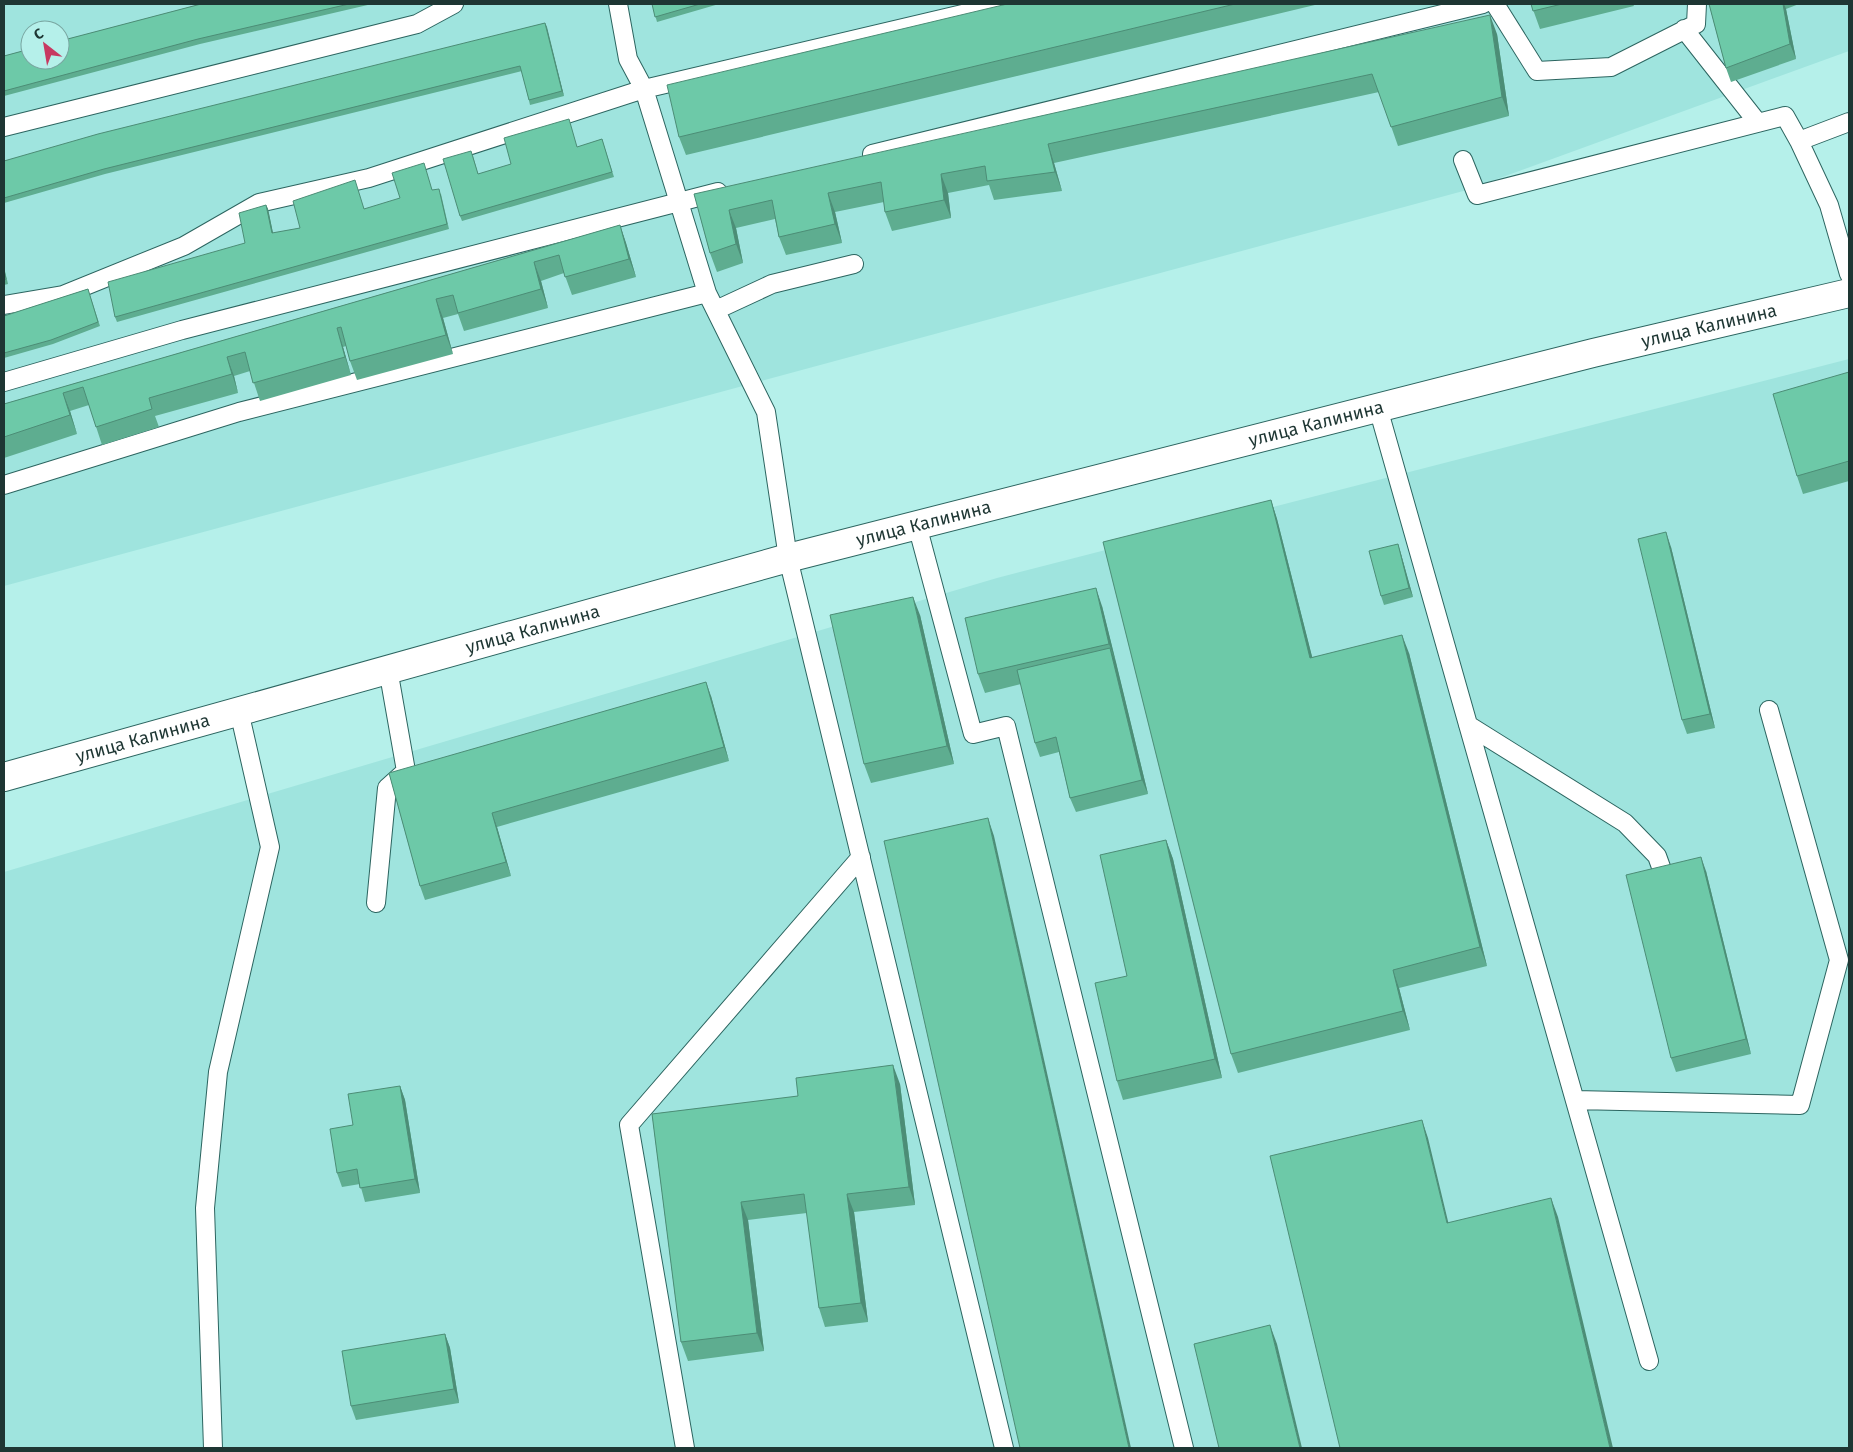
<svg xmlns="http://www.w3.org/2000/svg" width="1853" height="1452" font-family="'Fira Sans',sans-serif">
<rect width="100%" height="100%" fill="#b5f0ea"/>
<path fill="#9fe4de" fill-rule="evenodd" d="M4,4h1845v47l-382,139 -1463,396zM30,30h30v30h-30z
M1849,359v1089h-1845v-576l993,-294z"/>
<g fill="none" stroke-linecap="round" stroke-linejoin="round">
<defs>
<path id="lane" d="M618,4l10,55 16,30 63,204 59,119 22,146 216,890
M1495,4l42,67 74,-4 85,-43 1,-20
M1684,29l74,94
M4,127l413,-103 37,-20
M1799,141l30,64 20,69
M872,154l611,-150
M1463,160l14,35 308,-79 14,25 50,-19
M4,305l59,-10 121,-49 75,-43 110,-25 275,-89 361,-85
M716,310l56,-26 82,-20
M4,382l178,-52 536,-138
M1378,408l271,953
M4,485l235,-73 468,-119
M917,525l56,209 33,-8 178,722
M1468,725l157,98 32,33 9,25
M376,903l11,-115 19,-17 -18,-102
M1575,1100l225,5 39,-145 -70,-250
M213,1448l-8,-240 13,-136 52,-225 -31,-136
M685,1448l-56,-323 232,-268"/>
<g id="secondary">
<path id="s1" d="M4,777l784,-219 805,-205 256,-60"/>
</g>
</defs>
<use href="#lane" stroke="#2c6560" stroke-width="20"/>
<use href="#secondary" stroke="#2c6560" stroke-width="30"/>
<use href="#lane" stroke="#fff" stroke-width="18"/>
<use href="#secondary" stroke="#fff" stroke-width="28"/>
</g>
<path fill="#5ead90" d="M201,4h171l-172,40 -196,52v-40z
M652,4h67l-62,18z
M1007,4h312l-633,151 -7,-18z
M1531,4h102l1,2 -94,23z
M1709,4h90l-13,5 10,50 -65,23 -5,-14z
M545,23l19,73 -34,9 -8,-34 -417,103 -101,29v-42z
M1497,34l12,82 -111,30 -19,-54 -325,71 8,28 -68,9 -5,-15 -41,8 3,25 -59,13 -7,-19 -1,-10 -49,10 7,31 -56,12 -7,-18 -4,-18 -39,9 7,35 -26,9 -7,-19 -16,-59z
M602,139l12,38 -152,44 -2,-5 13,-60 5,18 100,-27z
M433,190l8,4 8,35 -332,93 -2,-5 130,-74 21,-38 2,4 5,24 27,-5z
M620,225l6,18 10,34 -64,18 -8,-22 -23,8 7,27 -84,23 -6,-17 -15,4 10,36 -96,26 -7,-19 -4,-15 -3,1 8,28 -91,26 -10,-30 -16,5 4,17 -83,23 4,11 -57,18 -13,-40 -19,6 7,23 -73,24v-54z
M4,267l4,17 -4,1z
M88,289l12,37 -47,18 -49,14v-42z
M1849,372v109l-46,13 -6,-18z
M1271,500l6,19 35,138 97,-4 78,313 -88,22 11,42 -172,43 -7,-19z
M1398,544l3,10 12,43 -29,8 -3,-9z
M1671,547l44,181 -28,6 -5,-14z
M1102,606l46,188 -72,18 -6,-14 -11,-46 -19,5 -5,-14 -14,-59 -36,9 -7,-19z
M920,615l34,149 -83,19 -7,-19z
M711,696l18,65 -232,66 14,49 -86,24 -5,-14 -31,-113z
M1166,840l7,19 49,219 -99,22 -6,-19 10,-105z
M1706,871l45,183 -75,18 -5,-14z
M900,1084l15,121 -61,7 14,110 -43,5 -6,-19 -12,-95 -59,7 16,131 -76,10 -7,-19 -29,-228z
M400,1086l5,14 15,93 -55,9 -5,-18 -18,3 -5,-14 16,-48z
M445,1334l5,14 9,55 -103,17 -5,-14z"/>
<path fill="#4c8d76" d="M1783,4h1l2,5 10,50 -6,-15z
M1490,15l7,19 12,82 -7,-19z
M545,23l2,4 17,69 -2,-5z
M1048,144l6,19 8,28 -7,-19z
M941,174l7,19 3,25 -7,-18z
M828,193l7,19 7,31 -7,-19z
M266,205l2,4 6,29 -2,-5z
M729,210l7,18 7,35 -7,-19z
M620,225l6,18 10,34 -7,-18z
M534,262l7,19 7,27 -7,-19z
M436,299l7,19 10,36 -7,-19z
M337,328l6,19 8,28 -6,-18z
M227,357l7,19 4,17 -6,-19z
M63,393l7,18 7,23 -7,-19z
M1271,500l6,19 40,157 -7,-18z
M1666,532l5,15 44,181 -5,-14z
M1398,544l3,10 12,43 -4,-9z
M1096,588l6,18 14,56 -7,-18z
M913,597l7,18 34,149 -7,-18z
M1402,635l7,18 78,313 -7,-19z
M1110,648l6,14 32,132 -6,-14z
M706,682l5,14 18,65 -5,-14z
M492,813l5,14 14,49 -5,-14z
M988,818l6,18 137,612h-2z
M1166,840l7,19 49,219 -7,-19z
M1701,857l5,14 45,183 -5,-15z
M1393,970l6,18 11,42 -7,-19z
M893,1065l7,19 15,121 -6,-18z
M400,1086l5,14 15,93 -5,-14z
M1422,1120l6,18 25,104 -6,-19z
M847,1194l7,18 14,110 -7,-19z
M1551,1198l7,19 55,231h-3z
M741,1202l7,18 16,131 -7,-18z
M1270,1325l7,19 25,104h-2z
M445,1334l5,14 9,55 -5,-14z"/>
<path fill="#6dc9a8" stroke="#4c8d76" d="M201,4h148l-151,35 -194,52v-35l26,-7v11h30v-19z
M652,4h48l-45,13z
M1007,4h228l-556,133 -12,-52z
M1531,4h31l-29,7z
M1709,4h74l7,40 -64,24z
M1490,15l12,82 -111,30 -19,-53 -324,70 7,28 -68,9 -2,-15 -44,8 3,26 -59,12 -4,-30 -53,11 7,31 -56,13 -7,-37 -43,10 7,34 -26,9 -16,-59z
M545,23l17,68 -33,9 -9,-34 -416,103 -100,29v-37l94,-27z
M569,119l8,28 25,-8 10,33 -152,44 -17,-57 28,-8 7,23 33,-10 -7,-26z
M424,163l8,27 7,-1 8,35 -332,93 -7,-35 137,-39 -6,-30 27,-8 6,28 28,-5 -7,-27 62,-21 9,29 36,-11 -8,-25z
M620,225l9,34 -64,18 -6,-22 -25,7 7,27 -83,24 -5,-18 -17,4 10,36 -96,26 -9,-34 -4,1 8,29 -92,26 -8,-31 -18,5 5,17 -83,24 3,11 -56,18 -13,-40 -20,6 7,22 -66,22v-33z
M4,270l2,9 -2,1z
M88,289l10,33 -47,18 -47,13v-37z
M1849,372v89l-52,15 -24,-82z
M1271,500l39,158 92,-23 78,312 -87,23 10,41 -172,43 -128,-512z
M1666,532l44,182 -28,6 -44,-181z
M1398,544l11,44 -28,8 -12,-45z
M1096,588l13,56 -131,30 -13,-56z
M913,597l34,149 -83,18 -34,-149z
M1110,648l32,132 -72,18 -14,-61 -21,6 -18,-73z
M706,682l18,65 -232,66 14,49 -86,24 -31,-113z
M988,818l141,630h-109l-136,-607z
M1166,840l49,219 -98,22 -22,-98 32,-7 -27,-121z
M1701,857l45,182 -75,19 -45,-183z
M893,1065l16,122 -62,7 14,109 -42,5 -15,-114 -63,8 16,131 -76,9 -29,-228 146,-18 -2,-18z
M400,1086l15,93 -55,9 -3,-19 -20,4 -7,-44 23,-4 -5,-31z
M1422,1120l25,103 104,-25 59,250h-270l-70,-292z
M1270,1325l30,123h-81l-25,-104z
M445,1334l9,55 -103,17 -9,-55z"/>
<g text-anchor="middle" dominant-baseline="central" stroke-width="4" stroke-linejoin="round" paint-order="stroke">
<g font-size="18" fill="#1e3633" stroke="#b5f0ea">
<text stroke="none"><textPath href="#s1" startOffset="1764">улица Калинина</textPath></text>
<text stroke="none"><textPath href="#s1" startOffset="1359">улица Калинина</textPath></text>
<text stroke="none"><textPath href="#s1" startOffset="954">улица Калинина</textPath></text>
<text stroke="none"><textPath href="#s1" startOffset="549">улица Калинина</textPath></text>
<text stroke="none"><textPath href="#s1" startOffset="144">улица Калинина</textPath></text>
</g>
</g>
<rect width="1853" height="1452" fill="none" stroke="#1e3633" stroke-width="10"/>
<g transform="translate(45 45) rotate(329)"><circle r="24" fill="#b5f0ea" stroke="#79a6a1"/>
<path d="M0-4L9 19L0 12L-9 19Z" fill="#c73961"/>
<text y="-8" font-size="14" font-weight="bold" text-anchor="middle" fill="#1e3633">С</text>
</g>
</svg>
